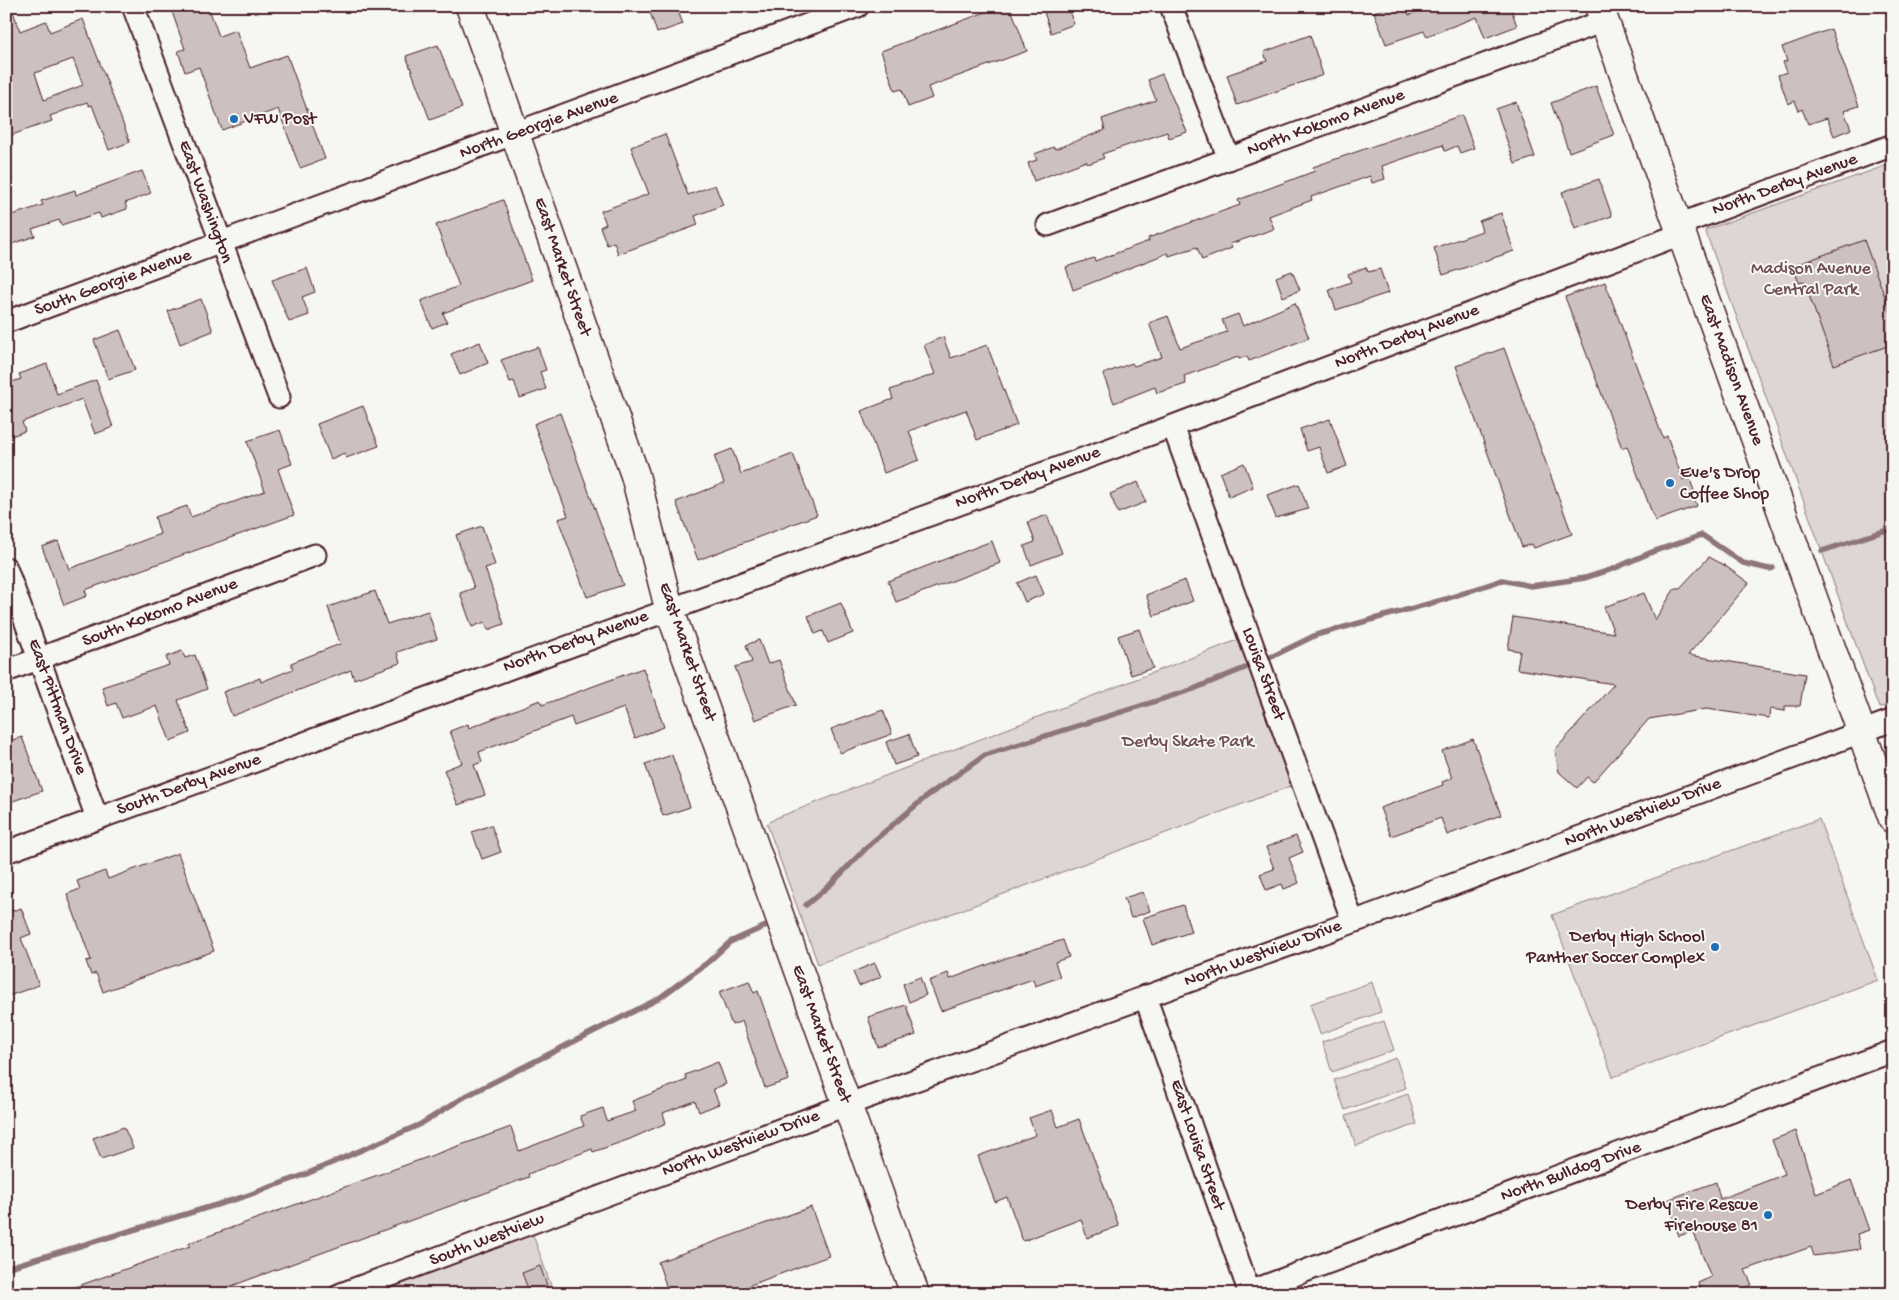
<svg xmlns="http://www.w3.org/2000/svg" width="1899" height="1300" font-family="'Gochi Hand',sans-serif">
<rect width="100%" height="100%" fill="#f6f6f2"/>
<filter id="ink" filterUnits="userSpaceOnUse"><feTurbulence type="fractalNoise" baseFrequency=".02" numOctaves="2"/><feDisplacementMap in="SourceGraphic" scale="10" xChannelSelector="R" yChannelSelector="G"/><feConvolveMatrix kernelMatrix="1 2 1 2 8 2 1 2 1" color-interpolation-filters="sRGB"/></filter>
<g filter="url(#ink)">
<path fill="#ddd6d5" stroke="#947a80" d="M1893,163v540l-14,5 -174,-478z
M1240,639l53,146 -475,179 -51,-140 9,-6z
M1819,819l59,161 -265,97 -61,-162z
M1372,982l9,30 -61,22 -10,-30z
M1384,1021l10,29 -62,22 -10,-30z
M1396,1058l10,30 -61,22 -11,-30z
M1408,1094l9,30 -61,22 -10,-30z
M532,1232l22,62h-190z"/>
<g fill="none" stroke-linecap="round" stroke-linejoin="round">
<path stroke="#8e747a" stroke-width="5.5" d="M1822,551l71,-23
M1267,659l49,-24 130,-36 56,-19 29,6 54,-8 28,-9 39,-17 50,-17 41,28 26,6 4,-1
M806,905l25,-21 39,-40 57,-48 58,-41 206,-65 54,-22
M6,1268l237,-71 61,-22 115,-50 47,-29 192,-97 49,-36 23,-21 38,-17"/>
</g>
<path fill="#ccc1c0" stroke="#4a1f2b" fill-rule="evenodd" d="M6,6h5l9,25 26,-10 4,11 33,-13 47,123 -21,8 -17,-45 -3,1 -2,-4 -37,14 2,5 -46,16zM73,59l10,26 -39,15 -9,-27z
M179,6h29l11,30 17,-6 14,38 37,-13 38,104 -25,9 -22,-59 -56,21 -23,-63 -14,5 -7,-21 7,-2 -14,-40z
M648,6h28l7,18 -26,9z
M1002,6h8l17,45 -99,36 4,11 -24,9 -6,-18 -7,2 -14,-40z
M1042,6h25l7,18 -23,9z
M1390,6h16l3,9 23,-9h78l7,20 -32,12 -8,-21 -50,19 -3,-5 -38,13 -12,-32z
M1831,29l28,77 -15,5 7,18 -17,7 -7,-18 -19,6 -6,-15 -3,2 -4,-10 -7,3 -10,-29 9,-3 -4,-10 4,-1 -5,-14z
M1310,35l13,40 -86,30 -10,-30 40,-14 -3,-9z
M438,45l24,63 -32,12 -24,-64z
M1162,74l25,58 -18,6 -2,-6 -65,22 2,4 -16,6 -2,-3 -52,20 -6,-18 9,-3 -3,-6 20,-7 1,2 50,-19 -3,-11 54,-19 -8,-20z
M1596,86l18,49 -45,17 -18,-49z
M1516,102l19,55 -20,7 -19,-55z
M1462,115l12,33 -14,5 -3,-7 -12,5 -2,-6 -61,21 3,13 -13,4 -2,-7 -59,21 1,3 -43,16 5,13 -44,15 2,4 -30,12 -5,-13 -28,9 -1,-3 -95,37 -7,-23 28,-9 1,3 54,-20 -1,-3 92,-33 -2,-5 77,-29 -2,-4z
M665,134l23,61 27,-10 8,20 -28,11 3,9 -80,29 -4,-12 -7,3 -7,-18 6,-3 -5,-13 48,-17 -18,-47z
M142,171l9,22 -26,10 2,6 -26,9 -2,-5 -38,12 -2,-5 -27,9 3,7 -29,10v-29l37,-12 -2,-4 34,-11 1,5z
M1599,179l13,37 -37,13 -13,-37z
M503,200l29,80 -89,33 4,9 -15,6 -11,-27 38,-15 -23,-61z
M1501,213l13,38 -71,24 -9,-27 48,-17 -3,-10z
M1864,240l29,79v25l-59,21 -30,-84 -5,2 -6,-17z
M1366,267l2,5 12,-3 8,24 -52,17 -7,-20 22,-8 -3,-8z
M307,268l8,24 -13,5 7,18 -20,7 -17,-42z
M1292,271l8,19 -17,7 -7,-20z
M1605,282l58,156 4,-2 16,44 6,-3 7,19 -2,1 3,9 -42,15 -28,-75 -5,2 -57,-151z
M201,299l12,32 -33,13 -12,-33z
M1295,303l14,35 -60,23 -2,-5 -8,3 -1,-2 -54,19 2,8 -29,9 -2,-6 -41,16 -11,-29 29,-11 2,3 28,-9 -13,-34 19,-7 12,32 47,-16 -5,-12 16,-6 5,12z
M120,330l15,40 -27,9 -14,-39z
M943,337l8,21 36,-13 30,80 -40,15 -11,-30 -57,21 10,29 -35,13 -23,-62 32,-12 -3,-9 45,-16 -11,-29z
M480,342l8,21 -28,12 -9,-21z
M538,347l8,23 -6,2 6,17 -26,9 -6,-17 -4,1 -9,-22z
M1504,348l68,186 -38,14 -2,-4 -10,3 -66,-181z
M47,364l10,30 39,-14 17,47 -18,7 -13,-35 -60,23 3,9 -19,7v-54l15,-5 -2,-5z
M363,406l16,40 -33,12 -2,-5 -13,6 -14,-35z
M560,413l63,172 -36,12 -29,-78 10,-3 -34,-92z
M1330,419l17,47 -19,7 -9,-26 -12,4 -7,-22z
M280,430l12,34 -14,5 16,46 -209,75 2,6 -23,9 -22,-58 16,-6 11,28 91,-35 -5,-17 32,-11 4,11 74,-26 -18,-50z
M732,449l9,25 52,-20 24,61 -119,45 -22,-58 48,-19 -10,-27z
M1244,463l9,24 -24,10 -9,-24z
M1138,482l8,20 -28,11 -8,-19z
M1299,484l9,25 -32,9 -9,-23z
M1047,515l15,38 -31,12 -7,-19 11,-4 -7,-20z
M482,526l13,39 -10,3 19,56 -16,6 -3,-8 -13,5 -12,-34 14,-5 -18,-53z
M992,541l8,22 -104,39 -8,-21z
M1709,557l15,8 25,18 -61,72 117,19 -5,32h-15v5l-15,-2 -1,9 -63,-9 -57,10 -56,63 -6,-5 -10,11 -18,-16 -4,-22 59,-66 -97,-15 3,-18 -12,-2 5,-32 101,16 -10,-26 40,-14 11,27 20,-32h5z
M1036,575l8,19 -19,8 -8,-19z
M1185,580l8,21 -39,15 -8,-21z
M375,591l12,33 41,-13 9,28 -40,13 3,11 -46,16 -3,-9 -119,46 -9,-24 37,-14 1,4 32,-13 -2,-6 49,-19 -12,-37z
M841,603l12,30 -25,10 -5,-12 -8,3 -7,-18z
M1139,629l14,39 -22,7 -13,-39z
M759,640l9,24 11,-4 17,45 -41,15 -20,-53 17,-5 -6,-17z
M182,651l3,7 10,-3 12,34 -29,11 12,33 -20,8 -13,-35 -35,12 -6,-15 -8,3 -6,-19 67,-22 -3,-8z
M643,668l21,59 -29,11 -11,-30 -50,18 -3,-9 -92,35 3,10 -8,3 11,30 -27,10 -14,-35 18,-7 -12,-32 18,-7 1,4 71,-28 2,5z
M883,710l9,24 -52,19 -9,-24z
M909,734l8,23 -23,8 -8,-23z
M22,737l20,54 -32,11 -4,-9v-51z
M1473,739l28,76 -54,20 -6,-17 -50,18 -11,-28 63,-23 -1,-3 10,-4 -10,-27z
M672,755l18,52 -27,9 -18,-52z
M491,825l10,27 -19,7 -10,-27z
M1296,836l7,16 -14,6 10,25 -15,6 -2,-5 -16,6 -6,-16 14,-5 -8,-22z
M178,853l36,98 -111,41 -7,-19 -5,2 -5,-14 5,-1 -24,-66 13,-5 -3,-8 28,-10 3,8z
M1143,892l7,19 -19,7 -7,-20z
M6,901l6,10 9,-3 10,26 -10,4 18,47 -33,12z
M1183,905l8,27 -39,13 -9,-27z
M1063,940l6,17 -14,5 5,15 -25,9 -2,-7 -92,32 -12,-30 19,-8 2,6 56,-21z
M875,963l6,14 -22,9 -6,-14z
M920,977l6,18 -17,7 -6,-18z
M749,981l5,12 4,-2 31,89 -24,8 -23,-67 -10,4 -13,-33z
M906,1005l10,30 -38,12 -10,-30z
M718,1062l8,22 -13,5 6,15 -20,8 -4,-11 -32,12 3,10 -36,16 -37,13 -1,-3 -64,25 1,3 -303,111 -17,6h-145v-3l126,-45 -1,-3 322,-116 8,24 65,-25 -4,-10 23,-8 4,13 29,-10 -4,-10 55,-21 -2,-5z
M1052,1110l6,17 21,-8 40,107 -32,12 -6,-19 -58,22 -16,-44 -12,5 -17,-46 58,-21 -7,-17z
M124,1127l9,21 -32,11 -8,-21z
M1796,1131l20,63 35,-14 18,50 -12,4 3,15 -46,7 -3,-9 -66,23 7,15 -22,9h-28l-4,-11 13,-6 -18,-46 -14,5 -12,-36 49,-18 4,17 65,-25 -13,-34z
M811,1207l18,49 -103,38h-57l-11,-32z
M540,1266l10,28h-20l-8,-21z"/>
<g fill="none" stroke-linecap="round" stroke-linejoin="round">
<defs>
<path id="street" d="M133,6l146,391
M1171,6l58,153
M1048,225l556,-204
M1678,225l215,-80
M6,322l852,-316
M1173,426l180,496
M6,568l91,250
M6,671l309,-116
M6,852l1167,-426 508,-192
M1145,996l105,298
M1249,1292l644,-241
M341,1294l505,-189 507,-183 540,-202"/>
<path id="secondary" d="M470,6l165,469 34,133 246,686
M1599,6l294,813"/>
</defs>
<use href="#street" stroke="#4a1f2b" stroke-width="25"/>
<use href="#secondary" stroke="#4a1f2b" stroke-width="31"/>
<use href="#street" stroke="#f6f6f2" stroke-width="21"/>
<use href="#secondary" stroke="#f6f6f2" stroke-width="28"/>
</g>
</g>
<g fill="#1f6fb2" stroke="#f6f6f2" stroke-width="2">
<circle cx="234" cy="119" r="5"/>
<circle cx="1670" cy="483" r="5"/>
<circle cx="1715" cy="947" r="5"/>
<circle cx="1768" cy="1215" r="5"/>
</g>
<g text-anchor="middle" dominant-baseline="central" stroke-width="4" stroke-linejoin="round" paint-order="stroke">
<g font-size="18" fill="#4a1f2b" stroke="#f6f6f2" text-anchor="start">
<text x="244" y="119">VFW Post</text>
<text x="1680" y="473">Eve's Drop<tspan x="1680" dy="21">Coffee Shop</tspan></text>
<text x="1705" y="937" text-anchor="end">Derby High School<tspan x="1705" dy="21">Panther Soccer Complex</tspan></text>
<text x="1758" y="1205" text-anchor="end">Derby Fire Rescue<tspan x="1758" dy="21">Firehouse 81</tspan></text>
</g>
<g font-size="18" fill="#4a1f2b" stroke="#f6f6f2">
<text transform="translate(1326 123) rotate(-20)">North Kokomo Avenue</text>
<text transform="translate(539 126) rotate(-20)">North Georgie Avenue</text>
<text transform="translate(1785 185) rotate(-20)">North Derby Avenue</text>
<text transform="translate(205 202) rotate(70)">East Washington</text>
<text transform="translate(562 267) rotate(71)">East Market Street</text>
<text transform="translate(113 283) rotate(-20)">South Georgie Avenue</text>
<text transform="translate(1407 337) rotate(-21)">North Derby Avenue</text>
<text transform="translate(1731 370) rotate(70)">East Madison Avenue</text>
<text transform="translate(1028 478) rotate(-20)">North Derby Avenue</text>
<text transform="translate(160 613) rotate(-21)">South Kokomo Avenue</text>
<text transform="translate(576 642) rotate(-20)">North Derby Avenue</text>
<text transform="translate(687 652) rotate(71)">East Market Street</text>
<text transform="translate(1263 674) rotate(70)">Louisa Street</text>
<text transform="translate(57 707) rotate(70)">East Pittman Drive</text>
<text transform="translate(189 785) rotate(-20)">South Derby Avenue</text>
<text transform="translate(1643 813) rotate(-21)">North Westview Drive</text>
<text transform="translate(1263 954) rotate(-20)">North Westview Drive</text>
<text transform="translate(821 1034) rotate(70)">East Market Street</text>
<text transform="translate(741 1144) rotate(-20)">North Westview Drive</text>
<text transform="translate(1197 1145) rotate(71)">East Louisa Street</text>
<text transform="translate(1571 1172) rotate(-20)">North Bulldog Drive</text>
<text transform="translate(487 1240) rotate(-21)">South Westview</text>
</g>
<g font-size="18" fill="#6f4d56" stroke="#f6f6f2">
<text x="1811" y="269">Madison Avenue<tspan x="1811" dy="21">Central Park</tspan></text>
<text x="1188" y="742">Derby Skate Park</text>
</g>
</g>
<rect width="1899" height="1300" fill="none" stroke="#f6f6f2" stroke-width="25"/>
<rect x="12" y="12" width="1874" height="1275" fill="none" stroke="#4a1f2b" stroke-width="2" filter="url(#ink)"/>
</svg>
